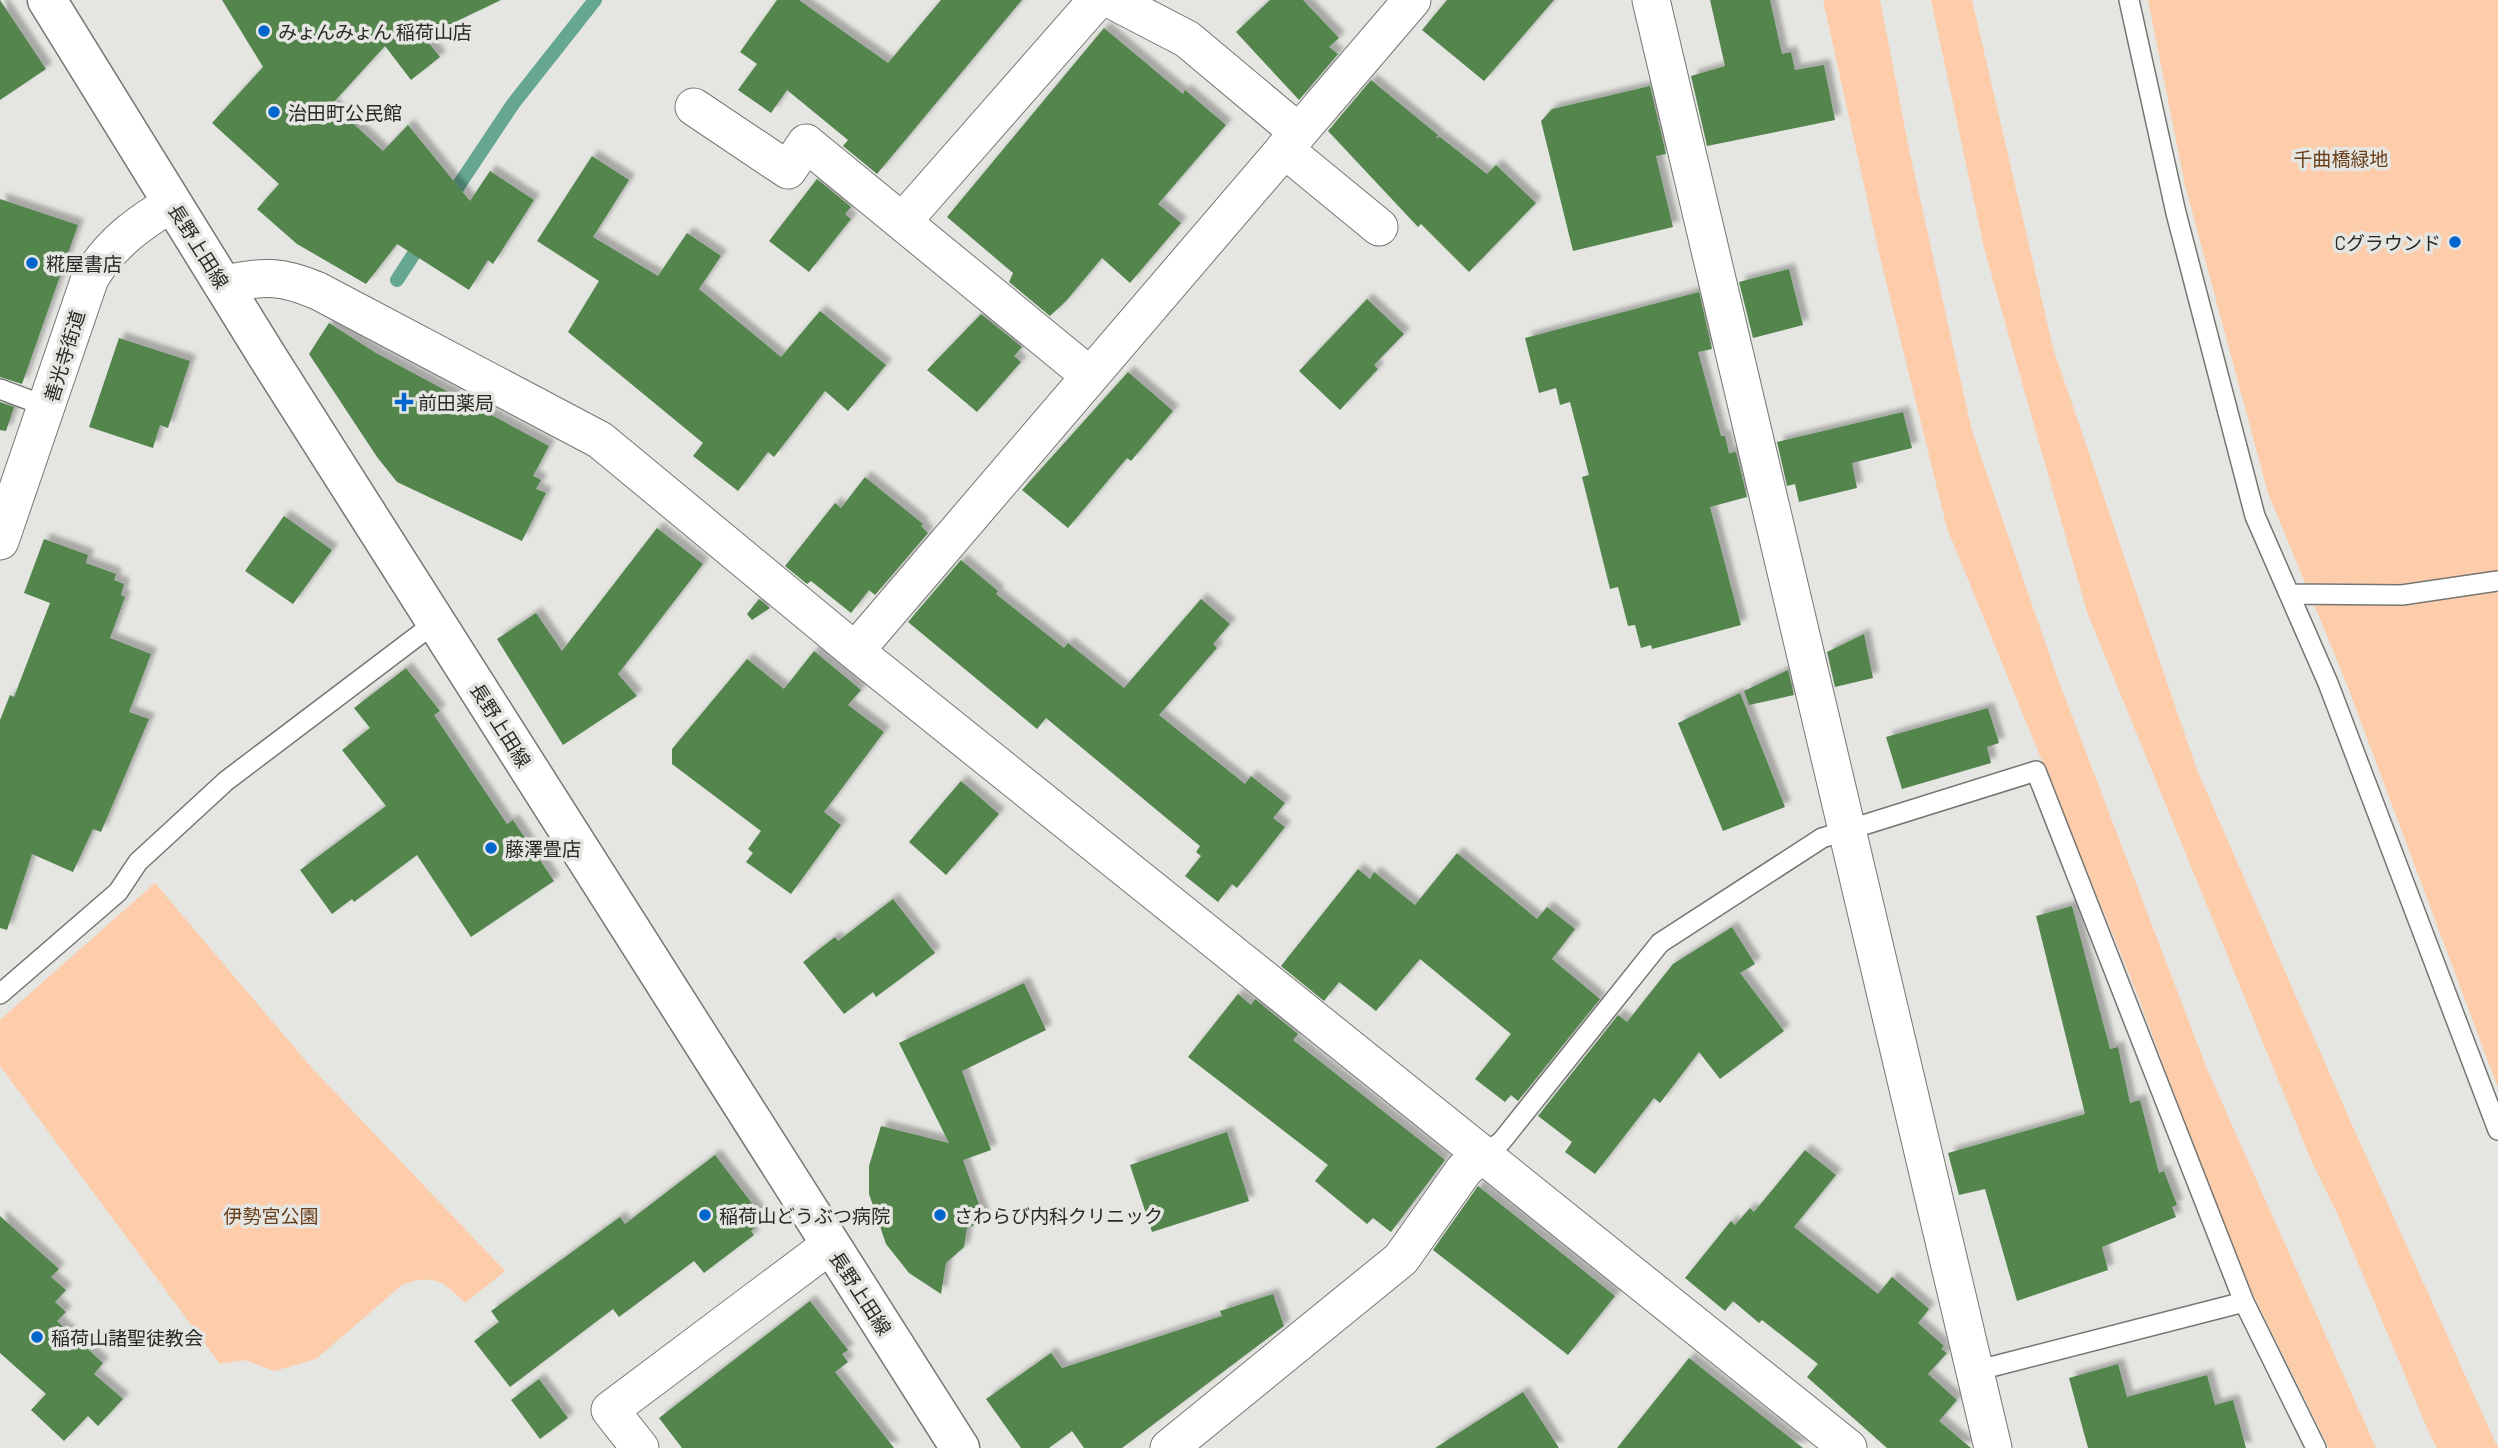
<svg xmlns="http://www.w3.org/2000/svg" width="2498" height="1448" font-family="Barlow,'Noto Sans JP',sans-serif">
<defs>
<filter id="shadow"><feDropShadow dx="6" dy="-6" stdDeviation="2" flood-color="#0004"/></filter>
</defs>
<rect width="100%" height="100%" fill="#e5e6e2"/>
<path fill="#fdccaa" d="M1823,0h57l30,154 62,277 84,243 151,395 169,379h-47l-98,-198 -93,-254 -191,-468 -67,-271z
M1931,0h41l81,348 144,422 156,357 145,321h-61l-7,-13 -93,-222 -26,-53 -224,-548 -103,-364z
M2148,0h350v1088l-152,-406 -78,-189 -83,-308z
M155,883l156,184 194,204 -40,32c-21,-22 -32,-30 -63,-18l-86,74 -42,12 -29,-11 -25,4 -220,-298v-46z"/>
<g fill="none" stroke-linecap="round" stroke-linejoin="round">
<path stroke="#66a791" stroke-width="14" d="M449,200l64,-96 82,-104
M397,280l26,-40"/>
</g>
<path fill="#52854e" filter="url(#shadow)" d="M0,0l46,69 -46,31z
M222,0h279l-77,37 16,20 -29,23 -26,-34 -53,58 51,47 25,-26 62,76 20,-30 44,29 -41,64 -5,-4 -19,30 -72,-46 -31,40 -69,-40 -40,-35 22,-25 -67,-61 51,-56z
M777,0h22l89,63 53,-63h81l-145,174 -34,-28 5,-6 -61,-50 -16,23 -33,-23 19,-26 -17,-12z
M1270,0h33l36,38 -10,9 9,7 -39,46 -63,-68z
M1447,0h107l-70,81 -62,-51z
M1710,0h60l12,54 9,-2 4,18 29,-5 11,55 -128,26 -16,-70 34,-10z
M1104,28l79,66 2,-4 41,35 -68,79 23,19 -51,60 -28,-25 -36,43 -16,15 -41,-34 4,-9 -66,-56z
M1371,80l67,55 -2,3 4,-1 47,37 9,-9 40,38 -67,69 -48,-48 -3,3 -90,-96z
M1650,86l16,68 -10,2 17,71 -100,24 -32,-130 11,-12z
M592,156l37,24 -36,57 65,39 29,-43 34,23 -22,33 82,68 39,-46 66,54 -38,46 -23,-20 -51,66 -6,-5 -30,39 -45,-35 10,-13 -135,-111 31,-51 -62,-40z
M817,179l34,28 -6,7 6,5 -42,53 -40,-31z
M0,199l78,26 -56,159 -22,-7z
M1789,269l14,56 -50,13 -14,-56z
M1699,292l13,57 -14,3 23,84h4l4,17 7,-1 11,45 -37,10 31,118 -89,24 -1,-4 -10,3 -6,-23 -7,1 -10,-39 -8,2 -28,-112 7,-2 -19,-73 -10,3 -4,-17 -17,5 -14,-55z
M1367,299l37,35 -30,31 4,4 -38,41 -41,-39z
M981,314l41,33 -8,9 7,6 -44,50 -50,-42z
M329,323l47,30 173,93 -16,30 8,4 -5,9 10,4 -24,48 -125,-59 -20,-25 -68,-103z
M119,338l71,23 -22,67 -8,-3 -7,23 -64,-21z
M1128,372l45,39 -42,50 -4,-3 -59,70 -46,-38z
M0,402l14,5 -8,24 -6,-1z
M1903,412l9,36 -60,15 5,25 -58,14 -4,-18 -8,2 -10,-44z
M865,477l58,47 -2,2 7,7 -53,62 -6,-5 -18,23 -40,-32 -4,3 -22,-18 50,-63 6,5z
M284,516l48,34 -39,54 -48,-33z
M657,528l46,36 -85,110 19,22 -74,49 -66,-106 39,-26 26,38z
M44,539l44,16 -2,8 30,11 -2,6 10,4 -3,11 4,2 -15,41 41,16 -22,58 20,7 -48,113 -8,-3 -20,43 -41,-18 -25,76 -7,-2v-208l10,-25 4,2 36,-94 -26,-10z
M961,560l37,31 -2,3 68,54 4,-5 56,45 77,-89 29,25 -17,20 4,4 -58,67 86,69 6,-8 34,27 -12,15 12,9 -48,61 -5,-4 -14,18 -33,-26 16,-20 -5,-4 4,-6 -154,-128 -9,11 -129,-107z
M759,599l11,9 -18,12 -5,-6z
M1864,634l9,44 -38,9 -8,-35z
M814,651l47,39 -13,15 36,27 -60,80 17,13 -50,69 -45,-32 7,-9 -5,-4 13,-18 -89,-67v-15l75,-90 37,30z
M406,668l34,43 -6,4 73,109 6,-4 41,61 -83,56 -54,-82 -63,47 -2,-3 -20,15 -32,-44 86,-64 -44,-56 28,-22 -16,-20z
M1788,670l6,25 -45,10 -5,-14z
M1740,693l45,114 -62,24 -45,-108z
M1988,708l11,35 -12,4 4,16 -89,26 -16,-52z
M961,781l38,33 -53,61 -37,-33z
M1457,853l80,66 10,-12 28,22 -23,30 48,40 -82,102 -7,-6 -6,7 -30,-23 36,-45 -91,-75 -44,52 -37,-29 -15,19 -43,-35 77,-97 12,10 4,-7 41,33z
M893,899l42,54 -59,44 -3,-5 -29,22 -41,-52 32,-25 3,4z
M2072,906l38,143 8,-2 12,56 10,-3 19,73 5,-2 13,34 -5,2 4,10 -74,30 6,23 -91,31 -32,-112 -26,6 -11,-42 137,-39 -49,-198z
M1732,927l23,37 -15,9 44,58 -64,48 -21,-27 -39,51 -6,-5 -59,76 -30,-22 7,-10 -34,-26 80,-101 9,7 46,-58z
M1024,983l22,47 -84,41 29,79 -28,10 22,61 -18,7 -3,19 -18,16 -5,31 -32,-21 -23,-29 -17,-50v-28l12,-40 68,17 -50,-100z
M1238,994l13,11 4,-6 43,35 -5,6 152,120 -54,72 -18,-14 -6,6 -52,-43 13,-16 -140,-108z
M1227,1132l22,69 -97,31 -22,-67z
M1805,1150l31,25 -42,52 84,67 14,-17 37,32 -11,14 26,23 -3,3 6,4 -19,21 29,26 -18,21 32,27h-84l-80,-71 11,-13 -56,-44 -3,3 -26,-22 -8,10 -40,-33 46,-57 4,4 15,-17 4,4z
M715,1155l49,64 -13,12 3,4 -50,38 -10,-12 -75,56 -6,-8 -103,78 -36,-46 25,-19 -8,-11 129,-94 5,7z
M1478,1186l137,110 -47,59 -135,-105z
M0,1216l59,53 -8,8 15,13 -11,12 11,10 -9,9 46,42 -9,11 29,25 -25,27 -10,-10 -24,25 -33,-31 15,-16 -46,-41z
M1273,1294l11,32 -162,122h-38l-12,-17 -23,17h-28l-35,-49 65,-46 11,15 160,-52 -2,-5z
M810,1301l38,49 -6,4 6,8 -13,10 59,76h-212l-23,-30z
M1689,1358l114,90h-186z
M2118,1364l9,33 80,-22 8,30 18,-5 13,48h-158l-19,-70z
M539,1379l29,39 -28,21 -29,-39z
M1523,1392l36,56h-124z"/>
<g fill="none" stroke-linecap="round" stroke-linejoin="round">
<defs>
<path id="service" d="M2129,0l47,213 79,303 73,167 170,447
M0,389l48,18
M2289,594l113,1 96,-14
M0,994l118,-102 20,-30 88,-81 210,-159
M1481,1155l20,-13 159,-199 162,-105 214,-67 208,531 72,146
M1975,1371l269,-69"/>
<path id="minor" d="M1112,0l75,39 111,93
M1651,0l342,1448
M694,107l94,63 18,-27 283,232
M1284,149l95,78
M903,221l194,-221
M222,284c42,-7 56,-10 96,7l282,149 255,211 993,797
M0,541l90,-263c21,-35 48,-54 82,-75
M855,651l557,-651
M640,1448l-30,-38 220,-165
M1169,1448l232,-189 63,-89 17,-15"/>
<path id="primary" d="M47,0l220,356 693,1092"/>
</defs>
<use href="#service" stroke="#757572" stroke-width="22"/>
<use href="#minor" stroke="#757572" stroke-width="39"/>
<use href="#primary" stroke="#757572" stroke-width="41"/>
<use href="#service" stroke="#fff" stroke-width="19"/>
<use href="#minor" stroke="#fff" stroke-width="37"/>
<use href="#primary" stroke="#fff" stroke-width="38"/>
</g>
<g fill="#0065cd" stroke="#e5e6e2" stroke-width="2.5">
<circle cx="264" cy="31" r="7"/>
<circle cx="274" cy="112" r="7"/>
<circle cx="2455" cy="242" r="7"/>
<circle cx="32" cy="263" r="7"/>
<path d="M400.5 391.5h7v7h7v7h-7v7h-7v-7h-7v-7h7z"/>
<circle cx="491" cy="848" r="7"/>
<circle cx="705" cy="1215" r="7"/>
<circle cx="940" cy="1215" r="7"/>
<circle cx="37" cy="1337" r="7"/>
</g>
<g text-anchor="middle" dominant-baseline="central" stroke-width="7" stroke-linejoin="round" paint-order="stroke">
<g font-size="19" fill="#282827" stroke="#e5e6e2" text-anchor="start">
<text x="278" y="31">みょんみょん 稲荷山店</text>
<text x="288" y="112">治田町公民館</text>
<text x="2441" y="242" text-anchor="end">Cグラウンド</text>
<text x="46" y="263">糀屋書店</text>
<text x="418" y="402">前田薬局</text>
<text x="505" y="848">藤澤畳店</text>
<text x="719" y="1215">稲荷山どうぶつ病院</text>
<text x="954" y="1215">さわらび内科クリニック</text>
<text x="51" y="1337">稲荷山諸聖徒教会</text>
</g>
<g font-size="19" fill="#693e1b" stroke="#e5e6e2">
<text x="2341" y="158">千曲橋緑地</text>
<text x="271" y="1215">伊勢宮公園</text>
</g>
<g font-size="19" fill="#282827" stroke="#e5e6e2">
<text transform="translate(199 246) rotate(58)">長野上田線</text>
<text transform="translate(64 356) rotate(-73)">善光寺街道</text>
<text transform="translate(501 725) rotate(58)">長野上田線</text>
<text transform="translate(861 1293) rotate(57)">長野上田線</text>
</g>
</g>
</svg>
